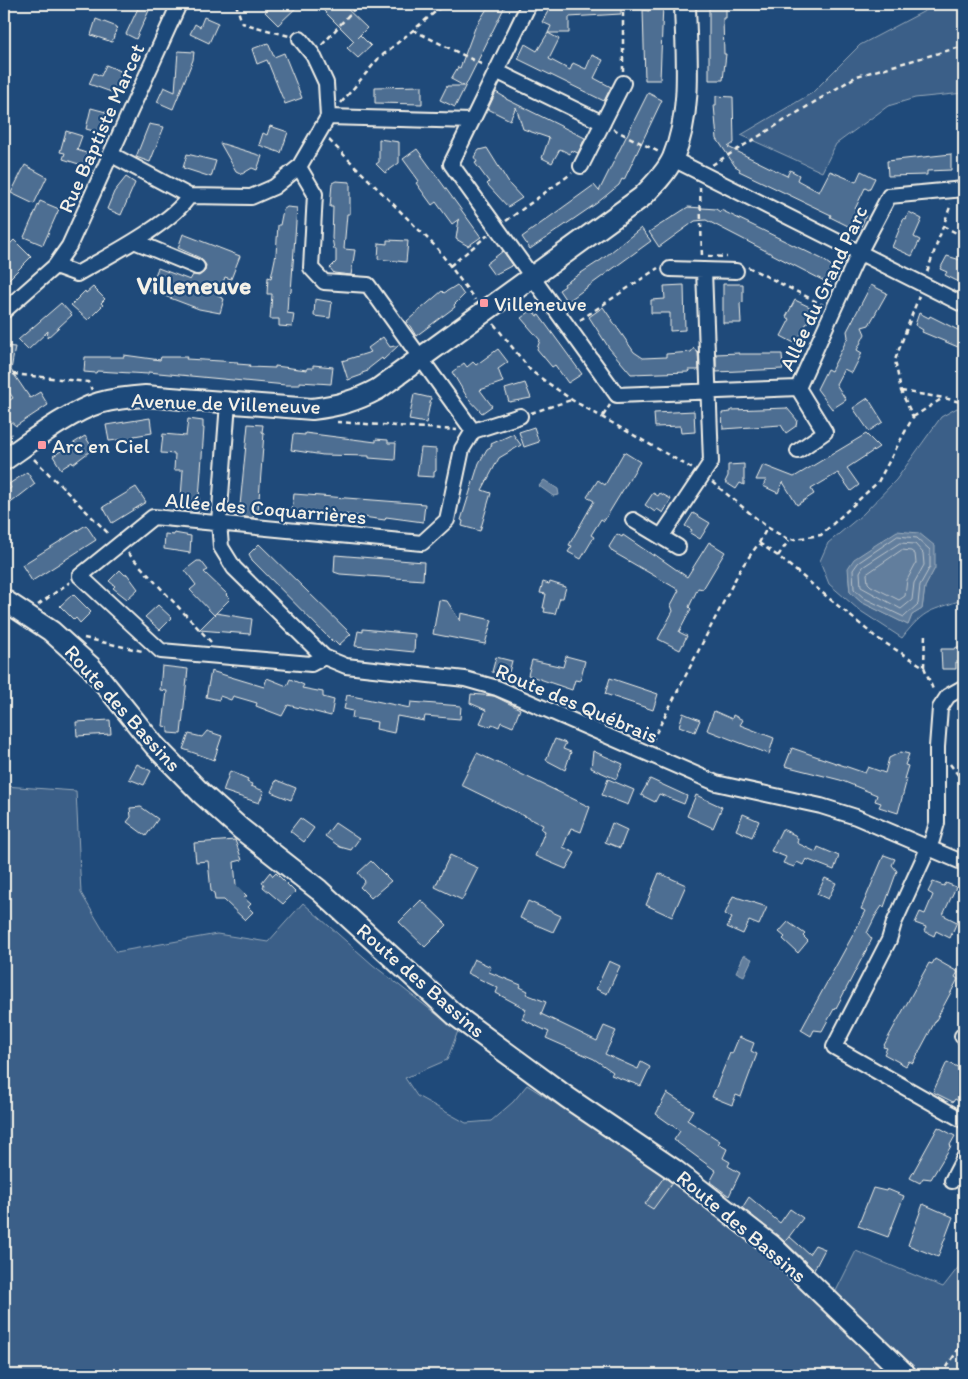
<svg xmlns="http://www.w3.org/2000/svg" width="968" height="1379" font-family="Itim,sans-serif">
<rect width="100%" height="100%" fill="#1f4a7a"/>
<filter id="ink" filterUnits="userSpaceOnUse"><feTurbulence type="fractalNoise" baseFrequency=".02" numOctaves="2"/><feDisplacementMap in="SourceGraphic" scale="10" xChannelSelector="R" yChannelSelector="G"/><feConvolveMatrix kernelMatrix="1 2 1 2 8 2 1 2 1" color-interpolation-filters="sRGB"/></filter>
<g filter="url(#ink)">
<path fill="#3a5f88" stroke="#97a8b8" fill-rule="evenodd" d="M938,4h26v89l-49,5 -27,8 -52,38 -14,28 -81,-37 71,-42 48,-48z
M957,408l7,2v189c-34,13 -38,8 -62,39l-43,-28 -30,-26 -9,-23 8,-18 35,-29 33,-34 45,-63zM864,553l71,15 -10,19 -3,22 -10,6 -4,10 -47,-23 -11,-10c-2,-20 -5,-27 14,-39z
M4,786l72,5 5,102 35,59 101,-18 51,8 35,-39 70,62 85,66 -11,29 -42,18 12,18 49,27 25,-2 22,-19 14,-17 154,99 57,46 89,79 29,-58 87,36 21,-27v101l-9,14h-951z"/>
<path fill="#627e9d" stroke="#9cacbb" d="M544,480l14,9 1,6 -6,1 -14,-10z
M897,531l22,2 16,13v22l-10,19 -3,22 -10,6 -4,10 -47,-23 -11,-10 -2,-24 6,-9z
M744,955l8,4 -8,17 -8,-4z"/>
<g fill="none" stroke-linecap="round" stroke-linejoin="round">
<path stroke="#bac3ca" stroke-width="1" d="M898,536l19,2 13,12v17l-10,18 -2,19 -14,13 -40,-19 -10,-9 -1,-19 5,-7z
M900,543l15,1 8,9 1,12 -10,18 -2,17 -11,9 -40,-22 -1,-15 3,-5z
M902,550l9,1 4,3 1,9 -9,17 -2,16 -6,4 -28,-14 -3,-3 -1,-9z"/>
</g>
<path fill="#4d6e92" stroke="#f4f1e8" d="M140,4h12l-16,35 -10,-5z
M273,4h27l-22,21 -13,-13z
M317,4h25l25,24 -13,13z
M490,4h16l-51,103 -15,-7 7,-14h17l-13,-7 7,-12 2,1 15,-40z
M552,4h69v10l-52,3v16h-21l3,-7 -9,-4z
M649,4h14l-3,76h-15l-2,-70 6,1z
M709,4h17v14h-3l1,36h2l-3,26h-14z
M204,17l14,6 -9,20 -19,-9 5,-10 5,3z
M96,19l21,8 -5,15 -21,-7z
M548,33l11,6 -10,20 21,11 3,-7 13,6 6,-14 11,5 -9,18 17,9 -7,14 -86,-42 7,-15 12,7z
M360,35l11,11 -13,12 -11,-10z
M268,43l6,14 10,-4 18,45 -17,6 -18,-44 -10,4 -5,-15z
M178,51l16,1 -1,8 -20,49 -16,-7 7,-15 11,5z
M106,65l17,7 -9,21 -25,-9 5,-11 7,3z
M422,86v18l-47,-1v-16z
M496,92l10,6v1l79,39 -7,15 -7,-3 -1,4 -10,-5 -8,14 -10,-5 7,-20 -26,-9 -7,-22 -6,13 -22,-11z
M648,93l14,7 -38,80 -2,-1 -3,6 -22,18 -67,46 -8,-12 72,-52 5,6z
M716,96l17,1 1,46 -6,4 59,29 3,-6 9,5 -2,5 22,12 11,-21 26,11 5,-11 14,7 -6,12 -4,-2 -10,21 11,6 -6,14 -7,-3 -1,2 -22,-11 1,-2 -92,-44 1,-2 -5,-3 -18,-27 -3,-34h2z
M91,108l15,4 -5,21 -15,-4z
M149,124l15,3 -14,35 -14,-5z
M270,126l18,6 -7,21 -22,-8 4,-12 4,2z
M66,131l16,5 -5,14 12,4 -4,12 -22,-7 2,-6 -5,-1z
M379,139l20,3v21l-14,10 -9,-9 3,-2z
M220,143l42,13 -5,14 -5,-2 -10,6 -6,-3z
M487,148l23,37 12,13 -14,9 -21,-23 2,-2 -14,-19 2,-1 -3,-5 5,-7z
M417,149l64,88 -13,9 -12,-7 3,-20 -7,5 -16,-22 -4,3 -16,-22 3,-2 -16,-22z
M187,154l29,7 -5,16 -28,-9z
M951,154v16l-24,1v4l-39,1 -1,-15z
M25,165l22,12 -13,27 -23,-11z
M126,177l9,6 -14,32 -14,-6 7,-17z
M336,181l14,1v32h-3l-3,35 11,1 -4,25 -17,-2 -4,-5 6,-6v-13h-2l-2,-11 1,-31h-3l2,-24z
M40,201l19,8 -16,36 -19,-8z
M287,207l10,1 -6,84 -3,3 -1,18 7,1 -2,13 -13,-1v-7h-9l2,-25h-5l1,-17 3,1 5,-24 2,-29h2l3,-15z
M688,207l28,2 4,3 1,-2 101,49 15,11 -7,14 -124,-64 -11,1 -36,26 -10,-15z
M909,212l13,7 -8,18 6,3 -8,16 -20,-9 12,-29 2,1z
M641,228l10,13 -84,61 -8,-12 6,-4 -1,-2 37,-24z
M183,234l57,22 -9,23 -6,-2 -7,19 6,3 -4,14 -21,-4 -50,-19 9,-22 32,12 3,-5 6,1 6,-5 1,-6 -6,-7 -22,-10z
M14,240l17,17 -27,27v-34z
M387,240l21,1 -2,21 -28,-3 1,-16 8,1z
M503,251l10,14 -19,10 -8,-11z
M947,256l17,5v20l-3,-2 -2,3 -14,-7 2,-3 -7,-3z
M723,284h20v18l-3,1 1,20h-18z
M457,285l7,10 -10,10 1,2 -39,29 -9,-15 35,-30 2,2z
M684,285l1,45 -15,1v-18h-19v-13l14,-1 -1,-13z
M871,285l16,8 -18,32 -7,2 3,7 -8,16 5,3 -10,20 -8,-4 -8,15 10,16 -14,9 -15,-20 10,-20 4,2 17,-34 -1,-6z
M93,287l12,12 -4,4 2,2 -15,15 -17,-15 14,-14 1,2z
M315,299l17,3 -2,16 -16,-2z
M795,300l19,9 -18,35 -15,-8 9,-17 -4,-2z
M61,303l11,12 -25,23 1,-7 -20,19 -10,-10z
M603,307l31,45 9,6 23,-1v-3l25,-2 3,-4 4,5 1,17h-11l1,2 -58,2 -22,-26 -20,-31z
M532,310l5,6 2,-1 43,59 -14,9 -13,-18 -3,2 -15,-18 3,-9 -19,-22z
M919,313l10,5 1,-2 34,17 -6,14 -36,-15 1,-2 -8,-5z
M383,337l7,10 9,-2 -16,15 -1,-2 -14,11v2l-6,2v2l-14,5 -6,-19 29,-9 -3,-4z
M4,346l11,1 -4,23 19,28 10,-6 8,13 -32,21 -12,-10v-12l9,-6 -9,-14z
M498,349l10,13 -10,7 5,13 -23,8 12,16 -10,7 -15,-16 -15,-25 12,-9 3,4 6,-5 3,3z
M739,353v1h43l1,15 -67,3v-18z
M124,355l36,5 1,-3h26l-1,2 52,3 -1,2 13,1 -1,2 26,1v-2l32,4v-2h6v-3l20,2 -2,17 -31,-2v3h-14l-138,-13v2l-51,-3 -1,2 -12,-1 1,-15h39z
M525,383l6,15 -22,4 -4,-13z
M414,394l17,4 -5,25 -17,-3z
M868,398l15,24 -14,9 -16,-23z
M787,408l10,12 -1,6 -10,7 -5,-8 -58,4 -1,-16 9,-1v-2z
M694,411l1,21 -14,1 -1,-7 -25,1 -1,-14z
M150,418l2,15 -18,3v2l-25,3 -3,-16z
M188,419l15,2v7h1l-6,85 -18,-2 3,-41h-9l1,-16 -14,-1 2,-19 23,2z
M248,424l15,1 -1,7 2,1 -6,79h-4l-1,6 -14,-2z
M534,427l5,15 -15,5 -5,-15z
M305,433l71,9v-3l12,1v3h8l-1,17 -26,-2v-2l-46,-1 -32,-5 2,-16 12,1z
M513,434l8,11 -22,13 -17,32 9,3 -11,38 -18,-5 1,-5 -2,-1 18,-57 8,-14 5,-3 -1,-2z
M866,434l13,13 -32,21 12,17 -8,6 -13,-18 -27,16 3,5 -17,11 -14,-23 -5,11 -15,-7 3,-6h-10l7,-15 31,12z
M85,436l8,13 -20,15 -1,-2 -11,7 -8,-13z
M421,448l15,1v22l-2,1v5l-17,-1z
M624,452l16,10 -36,59 -3,-2 -10,16 3,2 -13,22 -13,-7 4,-6 -3,-1 25,-44 -7,-4 11,-17 7,5z
M744,464v21l-4,-2 -4,6 -11,-7 3,-6v-11z
M27,472l8,12 -27,21 -4,-7v-6l7,-4 -2,-4z
M136,487l10,15 -34,21 -9,-16z
M653,493l5,3 2,-3 11,6 -8,14 -6,-4 -2,3 -10,-7z
M294,494l131,10 -2,18 -37,-5 -1,3 -15,-2 -26,-4 -47,-1 -5,-3z
M693,513l17,10 -10,16 -10,-6 2,-3 -7,-4z
M86,525l10,15 -64,41 -10,-16z
M174,533l17,3 -1,17 -26,-4 1,-15 9,1z
M617,534l5,3 1,-2 31,21v-2l33,23 22,-35 16,10 -22,37 -5,-1 -9,19 2,2 -12,23 8,4 -7,14 -22,-11 15,-28 -2,-6 8,-15 -66,-38 -4,-5z
M259,544l92,90 -12,11 -4,-4 -2,1 -81,-82 -3,-6z
M335,555l89,7 -1,18 -83,-6 -6,-2z
M197,561h4l7,9 -4,2 23,22 -1,1 4,4 -16,16 -24,-25 6,-5 -11,-15z
M120,570l5,5 2,-1 11,15 -11,10 -14,-11 2,-2 -6,-5z
M543,582l6,2 1,-2 16,5 -3,11h-3l-5,16 -11,-2 1,-4h-2l3,-14 -6,-1z
M73,594l18,18 -11,11 -4,-5 -2,2 -14,-14z
M439,600l8,1 13,20 1,-8 31,7 -7,24 -52,-10z
M158,605l14,13 -12,12 -15,-13z
M216,613l36,6 -2,15 -51,-4z
M363,629l52,5 -1,18 -59,-6 3,-15 5,1z
M957,647h7v16l-8,-1v7h-14l-1,-20h13z
M566,656l19,5 -5,20 -5,-1 -3,10 -44,-15 4,-15 31,7z
M496,657l16,4 -4,15 -16,-4z
M162,666l26,3 -7,65 -13,-1v-6l-5,-1 4,-35 -7,-1z
M211,671l53,16 3,-9 20,8 3,-7 14,6 -2,3 21,4v5l11,3 -3,16 -43,-11 -6,11 -26,-10 1,-3 -24,-7 -2,4 -11,-4 -1,4 -13,-3z
M610,678l48,16 -5,16 -48,-16z
M471,694l23,2 26,13 -7,18 -12,-5 -2,5 -7,-3 -1,3 -11,-4 6,-13 -16,-7z
M347,695l63,13 1,-6 50,4 -1,13 -35,-3 -1,5 -27,-5 -3,17 -18,-4 1,-7 -25,-4 1,-7 -9,-2z
M714,711l18,8 1,-4 10,5 -3,5 34,13 -5,16 -62,-24z
M683,713l17,7 -5,12 -16,-6z
M110,720l1,14 -34,2 -1,-14z
M207,731l15,5 -8,24 -31,-11 6,-15 13,3z
M555,739l11,4 -3,6 8,3 -6,18 -19,-10z
M792,748l73,25 3,-6 17,6 4,-15 12,-6 8,2 -4,11 3,1 -4,13h3l-9,34 -19,-6 2,-4 -6,-2 2,-6 -37,-15 -55,-14z
M593,751l30,13 -7,15 -25,-11z
M477,753l113,54 -9,25 -10,-4 -8,19 12,6 -9,16 -31,-13 10,-25 -4,-2 2,-4 -82,-40z
M137,764l14,7 -7,14 -15,-6z
M230,771l18,8 -1,3 5,2 -1,2 13,5 -5,12 -36,-12z
M608,779l26,11 -6,15 -26,-10z
M650,779l37,17 -3,8 -25,-10 -4,8 -14,-7z
M276,780l20,8 -5,12 -20,-8z
M696,795l26,12 -9,21 -26,-12z
M141,807l17,12 -12,17 -19,-14 4,-5 -1,-9z
M743,814l16,7 -7,16 -16,-7z
M300,818l14,10 -10,14 -14,-11z
M335,823l24,16 -8,11 -11,-3 -15,-11z
M612,823l15,7 -7,18 -15,-6z
M782,829l13,6 3,4 -1,4 19,9 2,-5 21,9 -5,14 -28,-11 -3,6 -6,-3 -3,5 -11,-4 3,-6 -15,-6z
M235,840l7,20 -8,2 2,23 11,11 -3,2 7,6 -3,3 5,5 -8,8 -21,-20h-9l-1,-7 -3,-2 -3,-30 -12,1 -2,-19z
M450,855l28,13 -16,32 -27,-13z
M884,855l11,4 -3,6 5,6 -13,36 -2,-1 -6,9 -9,18 5,6 -37,71 -1,-1 -12,22 -8,-1 -3,6 -10,-6 65,-119 -5,-2z
M371,861l20,20 -20,17 -11,-11 5,-6 -7,-8z
M270,872l3,4 3,-3 19,19 -12,12 -20,-17 1,-2 -2,-3z
M659,873l27,12 -14,32 -26,-12z
M825,878l11,5 -8,16 -11,-5z
M933,882l11,4 2,-3 10,4 -13,28 14,7 -7,16 -14,-7 -2,5 -10,-5 2,-4 -11,-4 5,-11 5,2 8,-19 -5,-3z
M733,896l34,11 -8,18 -10,-4 -6,13 -16,-7 5,-9 -7,-4z
M421,900l26,25 -22,22 -26,-25z
M528,901l33,15 -8,16 -33,-14z
M788,922l17,12 -2,2 5,5 -10,12 -15,-14 2,-2 -6,-5z
M474,959l17,8 -2,5 32,13 -1,2 8,4 -2,3 20,8 -5,12 56,27 7,-15 12,5 -11,23 33,15 3,-7 9,5 -9,19 -30,-11 2,-3 -19,-13 -48,-21 3,-6 -27,-13 4,-10 -30,-16 2,-5 -31,-15z
M935,959l23,13 -3,5 3,2 -45,84 -4,-2 -3,5 -22,-12 3,-6 -4,-1 46,-84 3,1z
M609,961l11,5 -13,28 -11,-5z
M739,1037l15,6 -3,8 6,3 -16,43 -5,-2 -4,10 -20,-8 18,-44 2,1z
M947,1062l17,8v34l-9,-5 -2,3 -20,-10z
M667,1093l26,17 -6,10 33,21 -2,3 9,5 -4,9 7,4 -2,4 12,7 -11,23 -19,-14 6,-11 -42,-31 6,-9 -24,-17z
M938,1127l17,9 -5,9 1,1 -20,33 -8,-1 -3,5 -10,-5z
M664,1177l8,6 -19,26 -8,-5z
M873,1188l13,3 1,-2 17,7 -16,41 -30,-11z
M749,1197l31,26 10,-14 13,9 -18,24 -43,-34z
M923,1204l30,13 -15,40 -30,-12z
M790,1237l19,17 6,-9 10,4 -11,21 -29,-28z"/>
<g fill="none" stroke-linecap="round" stroke-linejoin="round">
<defs>
<path id="street" d="M529,4l-78,160 166,231 181,-7 61,-135 30,-57 75,-7
M496,71l107,52
M328,117l144,4
M112,155l77,41 62,1 23,-10 25,-20 29,-50 -2,-34 -13,-28 -13,-16
M673,159l291,146
M581,166l42,-83
M299,167l16,27 -4,74 13,14 44,3 105,146 -11,18 -15,71 -25,23 -269,-26 -73,59 81,75 150,13 13,-7
M134,241l63,26
M55,266l22,8c29,-17 96,-51 112,-78
M670,269l66,2
M4,311l51,-45 14,-20 110,-242
M798,388l27,44 -27,19
M228,403l-9,119 2,25 13,21 90,89 22,9 119,13 32,9 219,95 105,23 35,11 108,46
M473,431l47,-15
M633,520l45,27
M661,537l50,-75 -7,-192
M964,687l-16,9 -8,12 -3,39v76l-5,17 -38,83 -5,17 -55,107 130,74
M962,1036l2,1
M952,1181l12,-23"/>
<path id="secondary" d="M4,460c25,-17 67,-49 95,-57 15,-4 31,-6 46,-7l167,13c25,-3 44,-8 66,-20l264,-192c11,-11 25,-25 31,-39 20,-48 13,-104 12,-154
M4,600l47,31 40,36 63,78 48,49 39,35 78,61 136,125 113,83 105,71 98,76 135,130"/>
</defs>
<use href="#street" stroke="#f4f1e8" stroke-width="18"/>
<use href="#secondary" stroke="#f4f1e8" stroke-width="24"/>
<path stroke="#f4f1e8" stroke-width="2.5" stroke-dasharray="5 4" stroke-linecap="butt" d="M236,4l6,19 47,13
M413,30l72,36
M322,45l34,-38 37,-3
M623,71v-67
M341,103l38,-45 66,-54
M613,129l46,23
M329,140l108,108 38,52
M712,165l145,-89 107,-30
M960,178l4,-10
M700,187l2,71
M506,221l66,-48
M943,226l21,11
M708,256l19,1
M450,266l38,-31
M748,267l75,38
M927,272l24,-68
M580,320l78,-52
M494,324l37,47 41,29 121,69
M4,373l84,9 4,8
M901,391l43,7 20,5
M531,413l40,-13
M603,416l7,-11
M913,417l30,-19
M337,422l120,8
M4,428l7,7
M34,459l76,76
M712,482l55,45 22,13 32,-5 57,-53 35,-65 -12,-26 -6,-31 24,-64
M759,543l19,13 99,82 47,29 10,25
M128,553l83,89
M778,556l11,-16
M38,605l32,-23
M84,638l58,13
M924,667l1,-34
M652,741l89,-173 18,-25 8,-15
M950,764l14,19
M942,1375l22,-35"/>
<use href="#street" stroke="#1f4a7a" stroke-width="14"/>
<use href="#secondary" stroke="#1f4a7a" stroke-width="20"/>
</g>
</g>
<g fill="#ff9aa2" stroke="#1f4a7a" stroke-width="2">
<rect x="479" y="298" width="10" height="10" rx="2.5"/>
<rect x="37" y="440" width="10" height="10" rx="2.5"/>
</g>
<g text-anchor="middle" dominant-baseline="central" stroke-width="4.5" stroke-linejoin="round" paint-order="stroke">
<g font-size="21" fill="#f4f1e8" stroke="#1f4a7a">
<text transform="translate(101 128) rotate(-66)">Rue Baptiste Marcet</text>
<text transform="translate(823 288) rotate(-65)">Allée du Grand Parc</text>
<text transform="translate(226 403) rotate(2)">Avenue de Villeneuve</text>
<text transform="translate(266 508) rotate(5)">Allée des Coquarrières</text>
<text transform="translate(577 703) rotate(23)">Route des Québrais</text>
<text transform="translate(123 708) rotate(48)">Route des Bassins</text>
<text transform="translate(421 980) rotate(41)">Route des Bassins</text>
<text transform="translate(742 1226) rotate(40)">Route des Bassins</text>
</g>
<g font-size="21" fill="#f4f1e8" stroke="#1f4a7a" text-anchor="start">
<text x="494" y="303">Villeneuve</text>
<text x="52" y="445">Arc en Ciel</text>
</g>
<g font-size="26" font-weight="bold" fill="#f4f1e8" stroke="#1f4a7a">
<text x="194" y="285">Villeneuve</text>
</g>
</g>
<rect width="968" height="1379" fill="none" stroke="#1f4a7a" stroke-width="20"/>
<rect x="10" y="10" width="948" height="1359" fill="none" stroke="#f4f1e8" stroke-width="2" filter="url(#ink)"/>
</svg>
